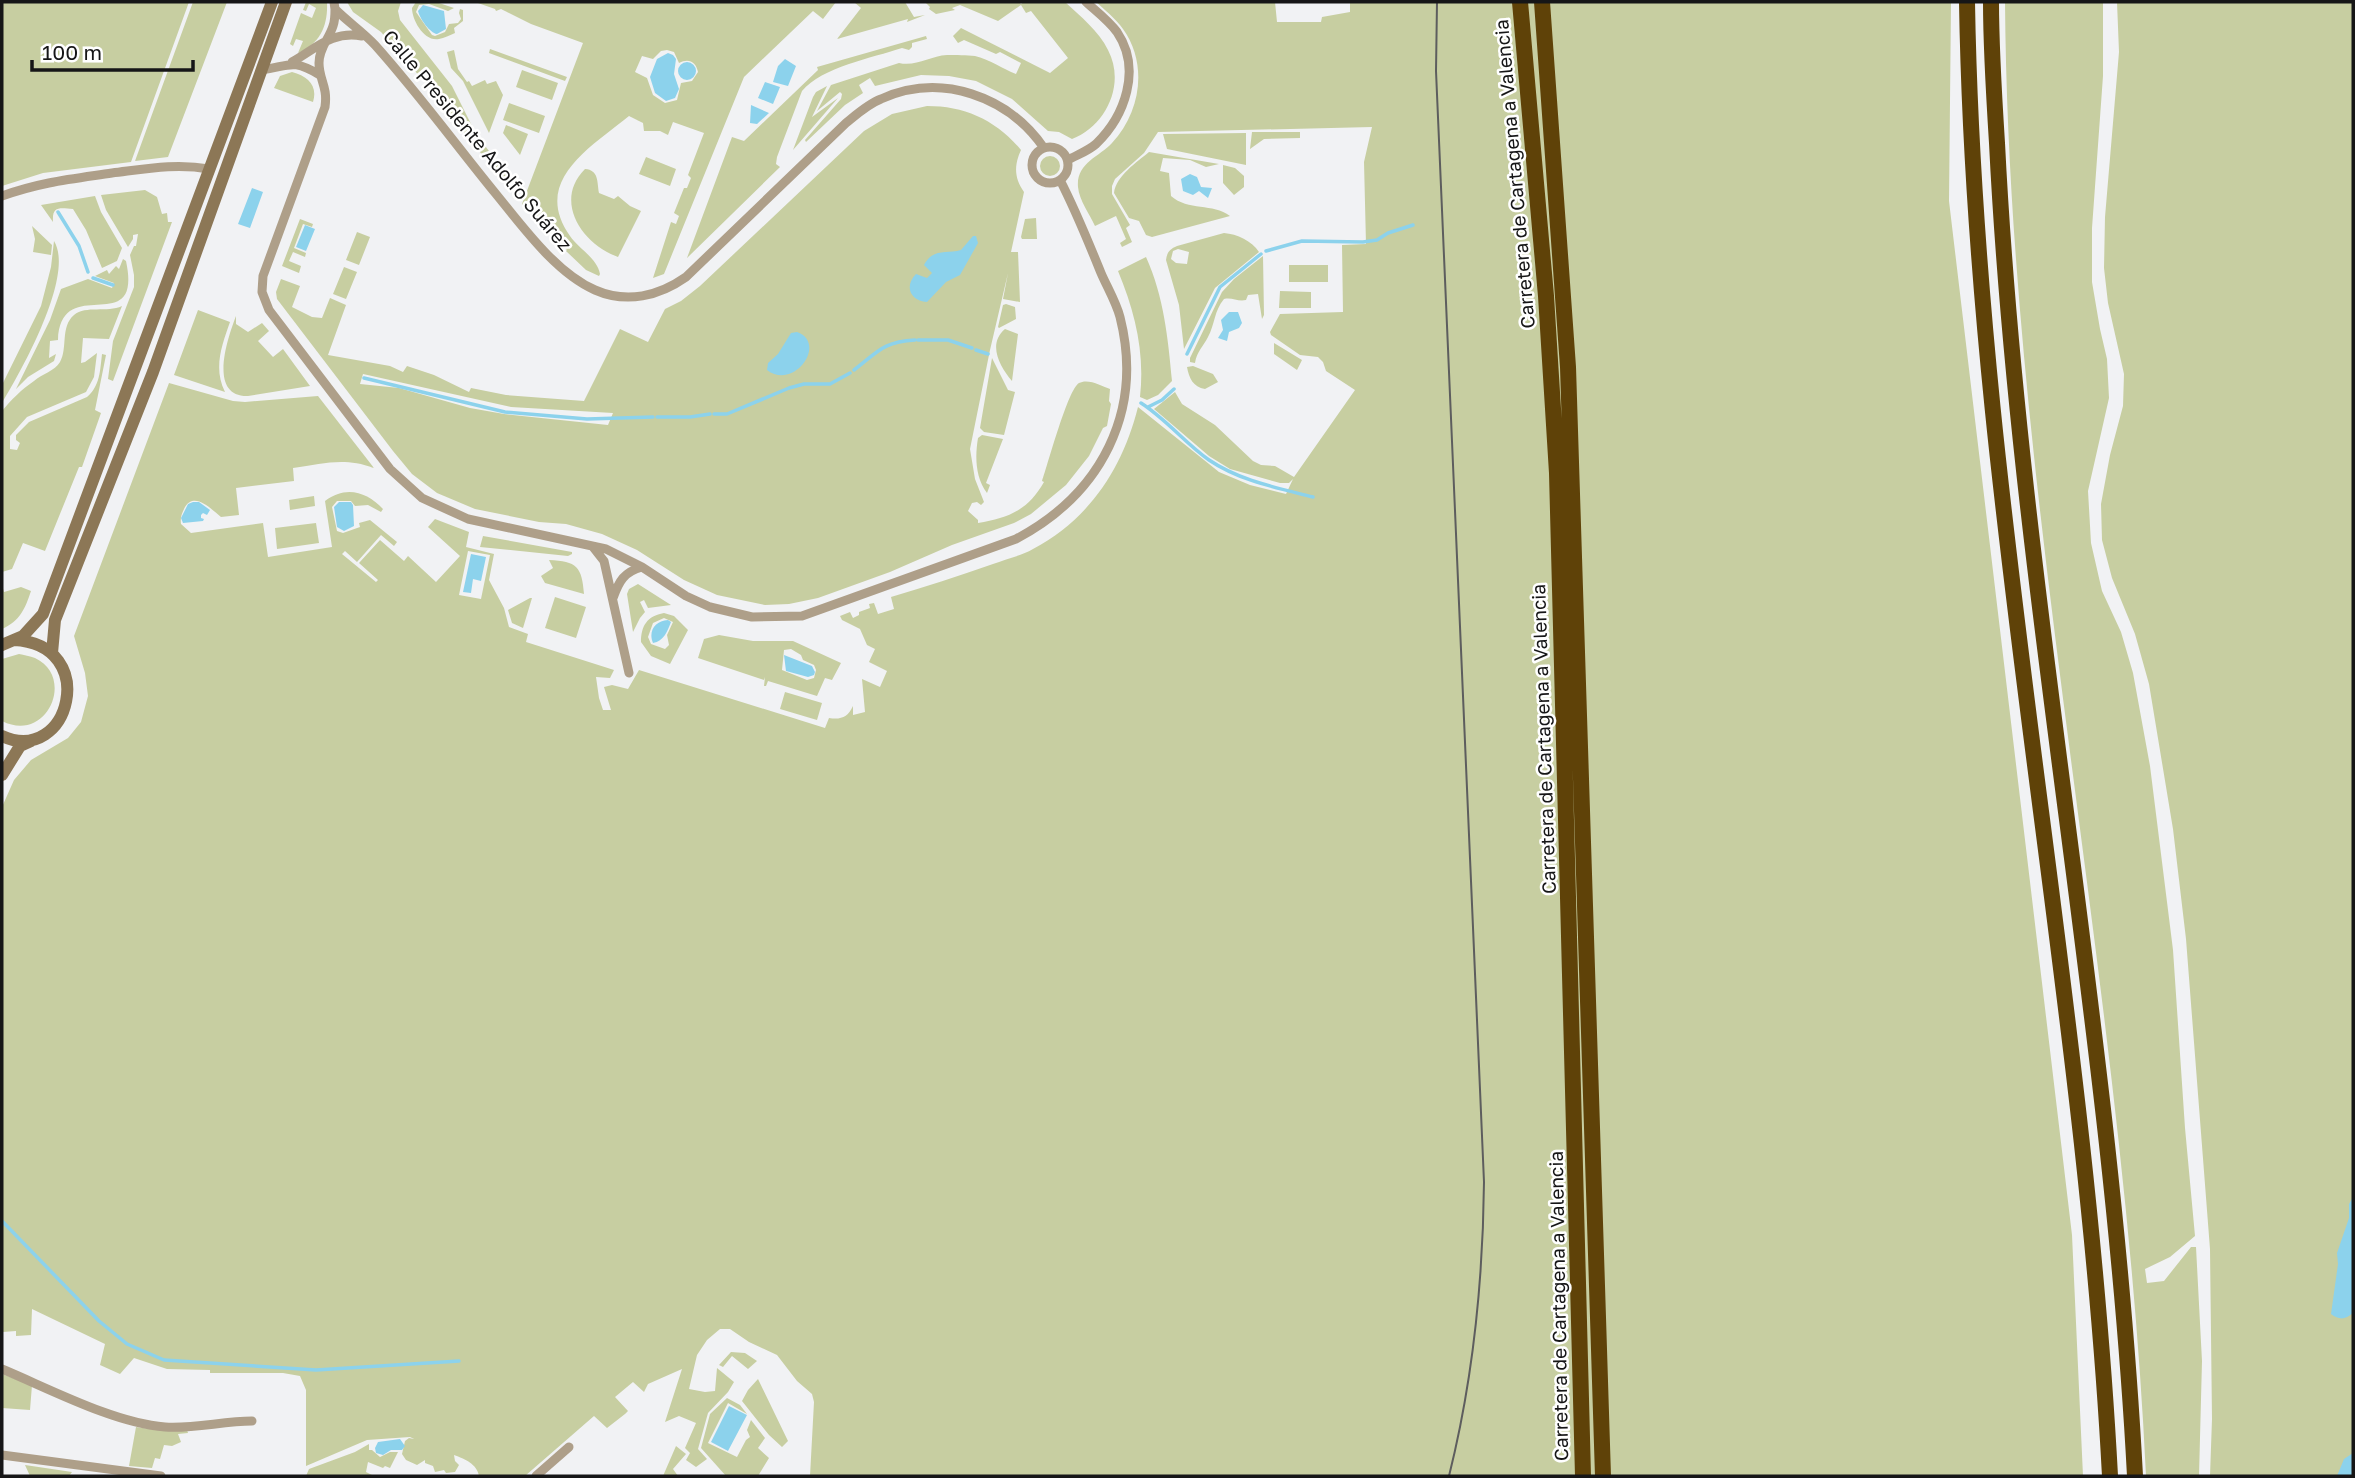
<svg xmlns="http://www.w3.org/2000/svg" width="2355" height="1478" font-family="'Golos Text',sans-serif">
<rect width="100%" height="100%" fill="#f1f2f4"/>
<path fill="#c7cea1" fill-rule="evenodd" d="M2,2h187l-58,160 -88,11 -41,13z
M193,2h34l-59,155 -33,4z
M306,2h21c1,23 -6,41 -29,51l5,-12 -7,-2 -3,7 -3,-2 11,-31 11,5 4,-10 -7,-4 -3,7 -3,-1z
M347,2h54l-3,9 2,9 52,66 24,48 32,42 3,5 -2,6 -68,-82 6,-4 -8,-10 -4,3 -54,-62 -28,-20z
M416,2h20l18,6 -6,3 -19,-7 -10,1 -3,7 16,23 3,1 10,-4 4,-8 9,-1 3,-4 -2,-6 1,-4 3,1v11l-9,7 1,5c-5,2 -11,5 -16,6 -15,3 -27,-19 -27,-31z
M475,2h361l-13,17 -10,-8 -69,66 -80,197 -11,4 18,-56 5,2 3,-8 -5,-3 10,-25h3l4,-10 -3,-3 16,-42 -31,-11 -5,13 -8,-4h-16l-1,-8 -14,-7c-38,31 -98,65 -59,120 9,13 27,22 30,38l-1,2 -13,-6 -20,-19 1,-1 -6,-6 3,-4 -9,-9 -4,3 -10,-11 -2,1 -17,-20 61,-161 -52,-19 -30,-15 -5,2 -1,-2zM667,50l7,2 5,11c10,-5 17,-1 19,9l-6,9 -11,2 -4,17 -12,3 -12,-8 -6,-17 -12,-6 7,-16 11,3 8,-8z
M854,2h51l9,15 11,-2 -18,7 1,-3 -71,20 24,-31z
M925,2h94l2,2 3,-2h41c15,14 34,29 43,48 18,34 -2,76 -36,89l-13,-7 -11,-1 -36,-32 -36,-18 -27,-5 -28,-1 -46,11 -5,-8 -11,7 4,8 -18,12 -39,37 -1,-2 36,-41 1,-5 -2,-2 -23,19 14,-26 68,-22c17,4 31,-7 48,-8 9,0 20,0 28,1 14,3 28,13 41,18l5,-11 -21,-11 -4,2 -32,-14 -6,3 -5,-7 8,-8 89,45 18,-15 -37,-47 -5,2 -5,-8 -23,16 -38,-16 -8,3 3,2 -19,4 -7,-5 1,-2z
M1096,2h179l2,20h44l1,-5 28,-5v-10h601l-2,199 123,1034 11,241h-1273l4,-74 -2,-8 -15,-13 -20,-26 -28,-13 -19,-13h-10l-13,11 -10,15 -8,34 16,3 10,-1 2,-23 17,14 -6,10 -20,21 -10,36 9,10 -11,8 -10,-7 4,-7 -5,-5 11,-25 -17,-7 -14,6 17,-53 -34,15 -4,8 -11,-10 -18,15 13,14 -3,3 -18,14 -13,-12 -69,60h-46c-2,-12 -14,-17 -25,-21l1,6 4,4 -4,7 -9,1 -2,-3 -9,2 -2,-6 -8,-3v-3l-8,5 -11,-5 -4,-6 3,-13 4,-3 5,1 -4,-2 -43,3 -61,26v-76l-6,-14 -17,-3h-73v-3l-43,-1 -33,-11 -14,16 -20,-9 5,-21 -73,-35 -1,26 -15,1v-5l-13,1 -1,-525 12,-27 17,-20 37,-22 13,-16 7,-26 -3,-23 -11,-37 95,-253 64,18 12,1 73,-6 56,72c-31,-11 -50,-4 -81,0l1,13 -58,7 3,27 -18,2c-9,-7 -26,-26 -36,-10 -3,6 -5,10 -4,17l10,9 72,-10 5,34 64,-10 -7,-46c21,-16 42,-9 58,8l-2,3 -13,-7 -13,1 -4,-5h-14l-5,6 5,24 6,2 17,-6 -1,-4 11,-3 27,22 -3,4 -13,-11 -24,27 -12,-11 -3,3 34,28 2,-2 -19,-17 21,-23 24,21 4,-5 28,26 24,-26 -32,-29 7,-8 34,13 -3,15 28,7 -5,26 15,28 5,19 19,7 -2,8 88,28 -4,8 -14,-1 3,21 4,12h8l-7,-23 8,-2 16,4 11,-19 186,58 4,-10c12,2 19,-1 24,-12v9l12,-3 -3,-33 18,8 7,-16 -18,-9 6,-13 -8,-4 -7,-16 -18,-9 -2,-4 10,-4 3,6 6,-3v-3l11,-4 -1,-4 5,-1 4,11 16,-5 -3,-12c34,-10 68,-21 102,-33 13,-5 28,-8 40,-15 57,-30 90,-82 105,-142l81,65 31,13 36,9 7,-15 -4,4h-9l-50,-14 -21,-13 -55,-47 21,-17 7,12 33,21 38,36 8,4 14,1 19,11 61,-87 -29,-19 -3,-9 -5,-5 -18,-2 -29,-20 -1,-3 10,-18 63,-2 -1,-67 24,-1 -2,-82 8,-35 -214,5 -14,21 -29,26 -3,7v8l18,31 -4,3 6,14 -10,5 -2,-4 6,-4 -10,-23 -21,10c-5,-11 -16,-26 -17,-39 -2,-24 21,-30 34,-44 29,-31 36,-79 11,-114 -7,-10 -18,-19 -27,-27zM468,551l22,4 -9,44 -22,-4z
M2005,2h98v74l-11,152v54l8,47 7,30 2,39 -21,93 3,52 11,48 19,41 12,41 17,93 23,184 12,178 10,108 -25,21 -25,12 2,14 17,-2 27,-34h5l6,114 -3,115h-53c-23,-493 -137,-979 -141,-1474z
M2117,2h236v1474h-143l2,-57 -2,-170 -24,-310 -13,-110 -24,-145 -14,-50 -23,-56 -10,-38 -1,-36 9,-49 13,-49 1,-32 -16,-71 -4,-35 1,-51 14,-165z
M926,36l1,3 -15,4v4l-3,3 -7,-2c-30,10 -80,19 -100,43l-25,66 -1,7 4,3 -93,91 45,-121 12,4 74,-71 -1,-3z
M490,49l77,28 -2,4 -76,-28z
M454,50l4,19 9,13 2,-1 3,5 13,-6 2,4 9,-3 7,14 -14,38 -26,-52 -12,-13 -4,-16z
M522,70l36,13 -6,17 -36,-13z
M292,72c16,4 26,14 21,30l-39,-14 6,-12z
M827,86l-15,31 26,-19 -45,52 20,-53 3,-5z
M509,103l36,13 -6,17 -36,-13z
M927,106c38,0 69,14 94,44 -7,15 -7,28 3,42l-13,60h7l2,50 -17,-3 5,-26 -18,77 -20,99 5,30 9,23 -3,3 -4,-3 -5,1 -4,8 10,9v3c31,-5 50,-13 66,-41l-2,-1c6,-17 26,-92 37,-98 9,-5 23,3 31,6l-1,12 2,3 -4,22 -4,2 -14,28 -23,29 -35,29 -17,9 -62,22 -62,27 -72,26 -29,6 -24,1 -48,-10 -33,-15 -47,-30 -35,-16 -36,-10 -27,-2 -64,-13 -38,-16 -25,-19 -19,-23 -116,-152 -1,-7 5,-13 19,7 -8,21 20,10 10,1 8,-20 16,7 -18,50 62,11 13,6 4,-6 27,9 35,17 2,-4 35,7 78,6 36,-72 28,13 17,-33 16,-8 19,-15 164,-155 28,-17zM363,374l148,33 102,6 -5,12 -104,-11 -34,-6 -71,-20 -39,-4z
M506,125l22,9 -8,21 -17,-22z
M1252,132h48v6l-36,1 -14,10z
M1246,133v32l-79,-16 -4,-15z
M1149,152l70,12 -13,3 -16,-7 -27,-2 -3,13 9,2 2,23c17,15 42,7 59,20l-78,21 -6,-2 -7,-14 -10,-3 -15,-25c2,-17 23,-31 35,-41z
M1040 166a10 10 0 1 1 20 0a10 10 0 1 1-20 0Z
M646,157l30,12 -6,17 -31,-12z
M1223,165l12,3 9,8v11l-10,8 -11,-12z
M585,169c14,1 12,13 14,24l15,6 4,-3 12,10 11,5 -23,46c-36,-13 -65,-56 -33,-88z
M145,190l12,7 5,17 5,-1 1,9h4l-59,159 -5,-2 5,-38 21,-54v-12l-4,-20 4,-9h2l2,-12 -5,1v4l-5,8 -22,-37 -5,-15z
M95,196l6,16 21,36 -5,13 -15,7 -16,-38 -13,-21c-14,-1 -21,-3 -20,13l-12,-17z
M1036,218l1,21h-15l-1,-2 4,-18z
M300,219l13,5 -1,3 -9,-3 -9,24 12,5 -1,4 -12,-5 -4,9 12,5 -2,7 -17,-7z
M32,226l20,19 -1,10 -18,-3 2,-13z
M357,232l13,5 -11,28 -13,-5z
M1224,233c13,1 28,8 35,19l-44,36 -31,61 -5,-44 -13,-45c1,-8 4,-11 11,-14zM1178,249l11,3 -2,12 -11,-1 -5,-4 2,-8z
M54,241c21,34 -32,129 -52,162v-18l39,-79 10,-39z
M1263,256l1,59 -2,4 -4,-25 -10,1 -2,5c-8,2 -14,-3 -22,-1 -10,12 -9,25 -16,38 -5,10 -11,14 -13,26l-5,-1v-4l32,-66 12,-13z
M1146,257c18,40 22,81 26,124l-14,14 -11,5 -7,-3c5,-45 -5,-85 -22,-126z
M123,259l3,2c17,80 -65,10 -68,79l-8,1 -1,17 7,-4 -2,7 -26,16 -12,12 34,-69 11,-31 27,-10 24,9 2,-5 -19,-7 12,-6 2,4 7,-8 3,3z
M1289,265h39v17h-39z
M344,267l13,5 -11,27 -13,-5z
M1280,291l31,1v16h-32z
M1006,304l9,3 1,12 -17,9 -1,-1 5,-22z
M122,306l-13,33 -26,-1 -2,25 4,-1 12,-9 -3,24 -8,15 -59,25 -17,19v13l7,1 3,-7 -4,-3v-5l13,-13 58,-25c13,-11 13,-26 15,-43l4,1 -11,55 6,3 -19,54h-3l-34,84 -22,-8 -11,26 -10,3v-161c9,-11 20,-22 32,-30 8,-7 21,-10 26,-19 8,-14 0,-35 14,-47 12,-10 33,-2 48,-9z
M198,310l32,12c-8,23 -17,46 -5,70l-51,-17z
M236,316v8l12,8 14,-9 7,8 -11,10 15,16 10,-8 27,37 -62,10c-41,1 -20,-59 -12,-80z
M1005,329l13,5 -6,47c-12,-14 -25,-37 -7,-52z
M1274,343l28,17 -5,10 -23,-16z
M992,358l16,32 7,2 -11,43 -20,-3 -4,-4z
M1193,366l20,8 5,8 -13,7c-12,-2 -16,-11 -18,-22z
M982,435l21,4 -17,44 4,2 -3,8c-12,-16 -12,-37 -9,-55z
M314,496l1,10 -25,4 -1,-10z
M316,523l3,20 -42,6 -2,-21z
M483,536l89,16v2l-4,2 -88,-9z
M549,560c28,1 33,7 35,34l-39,-11 -4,-7 12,-8z
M638,584l33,21 -23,3 -4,-8 -4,2 5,10 -5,6 -7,14 -6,-38 2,-5z
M2,585l2,7 17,-5 10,4c-6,18 -11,30 -29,38z
M555,597l31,10 -10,31 -31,-10z
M530,598h2l-9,30 -11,-5 -4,-13z
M664,613l10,3 14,14 -18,34 -19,-8 -10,-14c0,-16 6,-26 23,-29zM664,618l9,4 -6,13 2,10 -4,4 -14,-5 -3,-7 5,-14z
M719,635l34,6h40l48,22 -9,17 -7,-2 -8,18 -49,-15 -2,5h-2l1,-9 -1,3 -66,-22 6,-19zM791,649l10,6 2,5 11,5 2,5 -2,8 -7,2 -25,-10 2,-20z
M19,654c5,1 11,2 16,4 41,19 12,86 -33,63v-62z
M785,692l37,11 -5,17 -37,-11z
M731,1352l14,1 12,8 -9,8 -16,-13 -9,11 -4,-2z
M2,1374l30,11 -2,25 -28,-2z
M758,1379l30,62 -6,6 -13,-12 -27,-34 6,-11z
M727,1398l13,7 7,9 -19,-11 -20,40 29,14 9,-17 4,-3 -3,-7 4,-10 14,18 -7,10 11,10 -11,18h-32l-25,-28 9,-34z
M136,1427l21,3h30l1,3 -10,1 3,8 -9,4 -8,-1 -4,14 -5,-1 -3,10 -23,-2z
M369,1444v6h3l8,7 10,-5h8l-8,16 -5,-2 -2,2 -15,-6 -2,10 8,4h-68l3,-7 46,-17z
M676,1446l10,8 -13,15 5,7h-15z
M25,1465l47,7 -3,4h-39z"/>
<path fill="#8cd2ec" d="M423,5l21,6 2,18 -9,5c-7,-1 -17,-15 -19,-23z
M668,53l5,2 3,4 -2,15 5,15 -4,9 -9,3 -11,-8 -5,-16 7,-18z
M785,59l11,7 -8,20 -15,-4 5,-16z
M678 71a9 9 0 1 1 18 0a9 9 0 1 1-18 0Z
M765,82l15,5 -7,17 -15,-6z
M751,105l18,8 -12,11 -7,-1z
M1190,174l7,3 4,10 11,1 -4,10 -9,-7 -6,4 -10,-4 -2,-12z
M252,188l11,4 -13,36 -12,-4z
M305,225l10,4 -9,22 -10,-4z
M973,236h3l2,7 -18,32 -14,7 -19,20c-17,-1 -23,-16 -11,-28l11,4 5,-5 -8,-8c9,-17 22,-11 37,-15z
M1229,312h9l4,11 -3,5 -10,4 -2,9 -9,-3 5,-8 -2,-10z
M797,332c31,11 -3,59 -30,38l1,-7 10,-9 13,-21z
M193,502h6l11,8 -3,5 -4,-2 -2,2v3l3,1 -1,2 -20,2 -2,-5 7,-14z
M339,502h12l2,3 1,21 -10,5 -7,-4 -3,-20z
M471,554l15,3 -5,24 -8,-2 -2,14 -8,-1z
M668,620l3,2c-4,10 -7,19 -18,21 -5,-12 2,-22 15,-23z
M784,655l28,11 3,6 -1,3 -6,2 -22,-6z
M2353,1197v116c-8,7 -14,7 -22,1l7,-50 -1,-11 12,-35v-14z
M729,1406l18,9 -19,36 -17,-9z
M400,1439l5,7 -3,4h-11l-8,5 -7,-2 -1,-5 3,-6z
M2353,1453v23h-16l7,-17z"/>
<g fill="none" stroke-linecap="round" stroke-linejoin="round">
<path stroke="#8cd2ec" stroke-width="3.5" d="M58,212l21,34 9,26
M1266,251l36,-10 61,1 14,-2 11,-7 25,-8
M93,278l20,7
M918,340h30l24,8
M976,350l12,4
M1187,354l33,-67 41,-33
M854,370c24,-18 28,-28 61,-30
M364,378l141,34 82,7 66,-2
M1141,403c25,16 44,40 68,57 31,21 69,28 104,37
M1148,407l14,-7 12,-11
M714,414h13l62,-26 15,-4h26l20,-11
M657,417h33l20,-3
M2,1221l97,100 28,23 37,16 152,10 143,-9"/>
<path stroke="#ae9f89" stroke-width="9" d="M334,2l1,7c13,13 28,23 40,36 43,48 81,100 121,149 27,33 60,79 99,96 32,14 64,6 91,-13l160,-154c11,-9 22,-19 35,-24 60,-27 127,-3 163,49
M335,9c0,5 0,12 -2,17 -4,13 -14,22 -14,37 0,17 9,23 6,44l-62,169 -1,16 7,18 121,159 32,29 46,21 138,30 36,18 44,29 24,11 42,10 50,-1 214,-77c85,-45 128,-127 104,-222 -4,-15 -13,-30 -19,-44 -13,-32 -25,-62 -41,-93
M292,62c23,-13 41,-32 70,-26
M261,70c30,-4 30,-12 59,5
M1032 165a18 18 0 1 1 36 0a18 18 0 1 1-36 0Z
M1068,160c9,-5 20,-9 28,-16 29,-28 46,-75 21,-112 -8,-11 -21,-21 -31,-30
M2,196c39,-14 70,-17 110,-23 33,-4 64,-10 97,-4
M593,547l11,14 25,112
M613,598c6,-17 11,-26 29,-31
M2,1369c48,20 112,54 163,58 29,2 58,-6 87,-6
M2,1455l159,21
M536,1476l33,-29"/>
<path stroke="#8c7756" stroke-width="12" d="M2,645l21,-9 20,-22 229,-612
M52,653l3,-33 98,-248 133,-370
M2,736c68,31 99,-92 12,-96
M2,775l18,-29 11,-5"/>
<path stroke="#5f4208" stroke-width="16" d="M1520,2l26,294 11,177 26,1003
M1542,2l26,365 35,1109
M1967,2c8,495 117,981 143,1474
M1991,2c0,47 3,94 6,141 7,142 21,282 38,423 36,303 84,605 100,910"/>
<path stroke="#5d5d5e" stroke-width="2" d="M1437,2l-1,69 48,1111c-1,100 -11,198 -35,294"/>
</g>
<g text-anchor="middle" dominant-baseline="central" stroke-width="5" stroke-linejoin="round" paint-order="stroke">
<g font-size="19" fill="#161617" stroke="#fff">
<text transform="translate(478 140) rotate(50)">Calle Presidente Adolfo Suárez</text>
<text transform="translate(1514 174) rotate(-95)">Carretera de Cartagena a Valencia</text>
<text transform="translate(1543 739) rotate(-92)">Carretera de Cartagena a Valencia</text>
<text transform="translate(1558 1306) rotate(-91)">Carretera de Cartagena a Valencia</text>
</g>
</g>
<rect width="2355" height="1478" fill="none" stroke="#161617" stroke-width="7"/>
<path d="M32 60v10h161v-10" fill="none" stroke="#161617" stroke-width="3.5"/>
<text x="42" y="60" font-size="21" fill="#161617" stroke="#ffffff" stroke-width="5" paint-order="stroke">100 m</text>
</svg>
